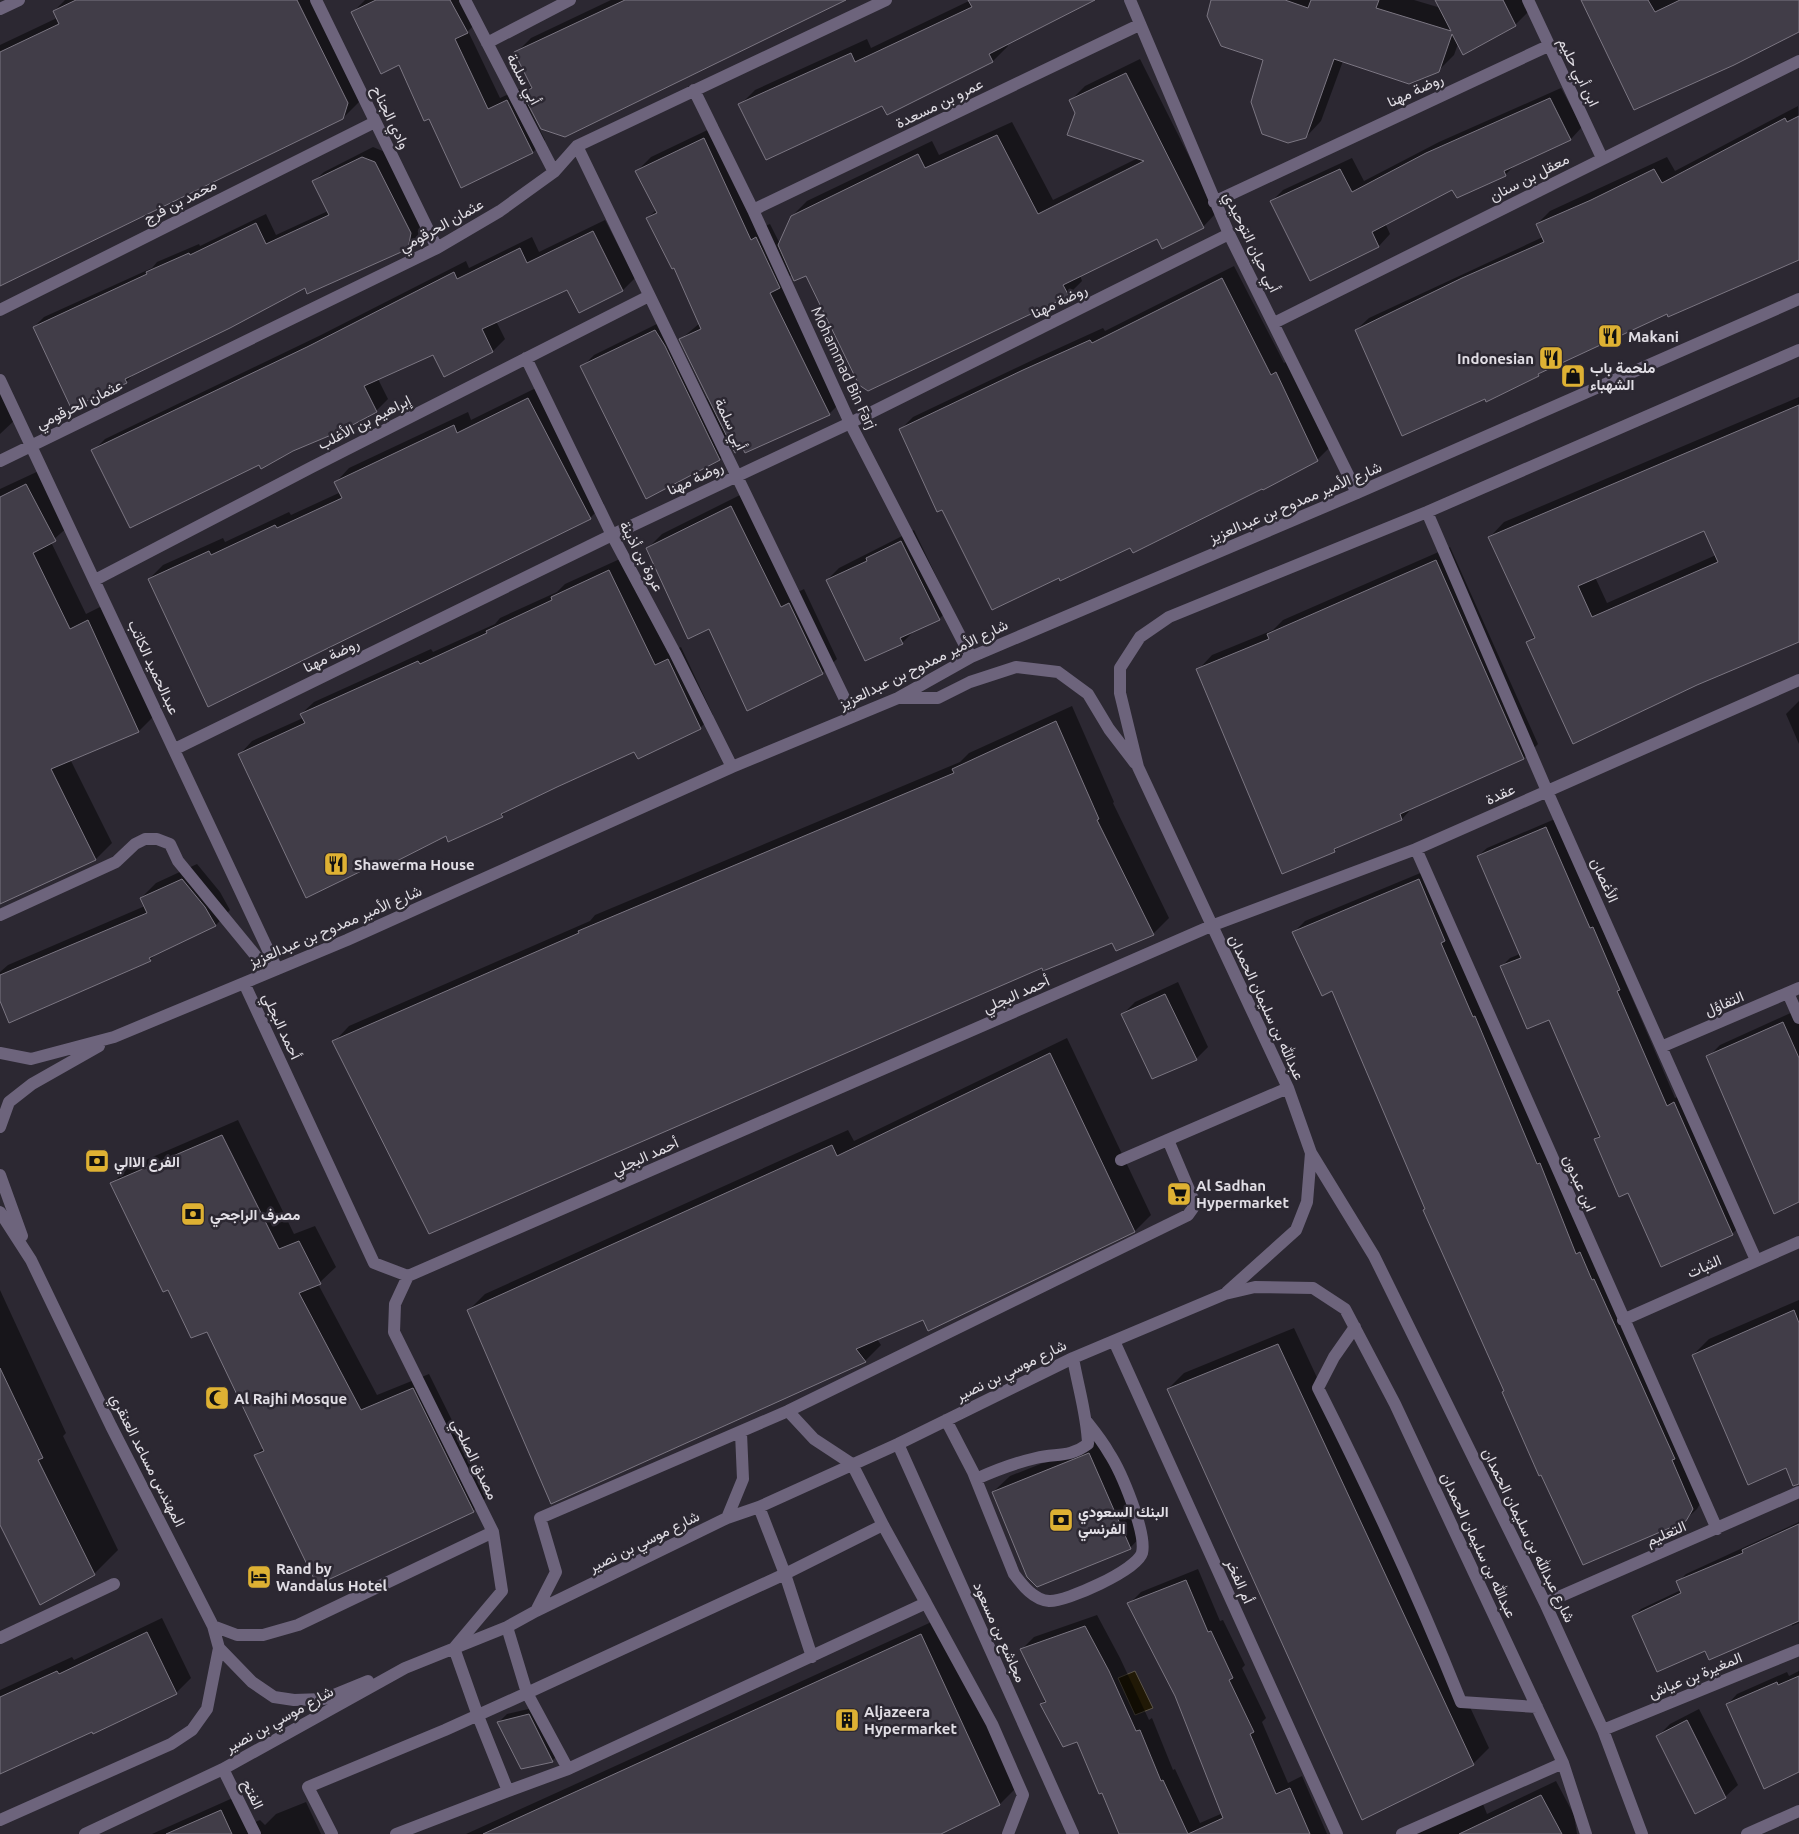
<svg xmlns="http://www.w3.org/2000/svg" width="1799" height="1834" font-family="Ubuntu,Vazirmatn,sans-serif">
<rect width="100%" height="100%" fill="#2c2832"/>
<path fill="#211906" stroke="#5b5449" d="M1135,1671l18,37 -18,7 -17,-37z"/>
<path fill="#0007" fill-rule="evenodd" d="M65,0h256l38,102 -16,16 -343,161v-234l57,-27 -3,-7z
M365,0h104l11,20 -12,11 32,67 20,-9 3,5 9,-9 -16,-32 15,-15 80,-38h233l-312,108 -2,2 15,30 -12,12 -71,35 -33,-70 -29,-53 -47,-52z
M971,0h113l-77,44 1,2 -15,15 -111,43 -142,1 15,-15 112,-51 4,9z
M1212,0h202l27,8 -4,-8h89l5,9 -16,16 -52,29 -5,-10 -4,11 -16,16 -95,-10 -22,60 -15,16 -41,-78z
M1582,0h217v30l-65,34z
M1140,59l77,153 -14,15 -46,10 -77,38 2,6 -14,14 -276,-21 -7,7 58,119 -14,14 -85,33 -11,-1 -13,13 -138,-92 12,-12 73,-36 40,80 2,-1 -28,-59 19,-16 -26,-57 -26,-48 8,-8 -19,-39 14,-14 67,-32 47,101 5,-2 10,20 12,-28 15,-15 125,-60 7,14 73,-33 41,78 85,-42 -61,-45 -6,-13 14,-14z
M1561,88l21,39 -11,12 -54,24 -12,12 -52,13 -68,35 5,11 -11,12 -69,33 -38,-78 11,-11 69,-32 12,23 75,-39z
M1798,106l1,154 -130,56 -2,-4 -123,57 -6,6 -182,-45 13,-12 174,-81 -6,-13 13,-13 117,-54 8,14z
M373,147l12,5 36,71 -4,15 -10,10 -102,39 -171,87 -8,8 -92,-55 10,-10 108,-49 5,-6 42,-18 1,2 66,-32 10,21 52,-24 -14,-30 10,-9z
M605,220l30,58 -12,12 -44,21 -11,-22 -72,32 9,18 -12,12 -59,2 -56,26 10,20 -12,12 -116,53 -167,-13 12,-12 216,-104 145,-74 3,7 63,-31 7,15z
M1234,266l50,97 4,-2 41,87 -12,12 -186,86 -230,-117 12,-12 124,-59 66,-30 2,3z
M0,382l17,36 -17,16z
M542,385l62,119 -14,14 -441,61 14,-14 60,-27 2,4 64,-30 2,3 50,-23 -5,-10 13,-14 119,-56 3,8z
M1799,397v243l-271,3 7,-8 -46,-97 15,-16zM1705,529l11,26 -109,48 -12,-26z
M43,469l28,55 -20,18 35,72 18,-9 51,110 -16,16 -69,28 42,84 -16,16 -96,44v-414z
M746,492l50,101 8,-4 33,70 -15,14 -112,-45 -63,-79 15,-15z
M914,530l37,77 -12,12 -25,12 -12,12 -75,-63 12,-12z
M1450,547l88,197 -14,14 -111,49 -11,12 -61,26 -7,6 -136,-181 14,-15 61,-25 10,-10z
M622,558l46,95 13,-6 32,68 -13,13 -65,22 -127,59 -6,7 -119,43 -143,-105 12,-13 51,-23 -2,-4 13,-12 117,-53 2,3 62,-28 5,-6 57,-26 8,-8z
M1799,701v43l-13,-30z
M1072,706l42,96 -1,1 56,115 -16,16 -41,7 -69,25 -709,76 15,-16 241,-105 5,-6 365,-153 9,-9z
M1555,819l120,279 8,-3 58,130 -9,9 -103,-43 -34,-52 5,-5 -51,-116 -48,-51 9,-9 10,-4 -42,-98 9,-8z
M197,864l23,28 10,18 -14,15 -58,27 -8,8 -150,37v-25l8,-7 137,-59 -4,-8 15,-15z
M1430,869l274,628 -7,12 -12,11 -180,-130 -172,-401 -39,-57 11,-11z
M1178,982l30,65 -12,12 -73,-45 12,-12z
M1795,1011l4,9v181l-91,-144 12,-12z
M1067,1038l84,177 -16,16 -206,99 -6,-11 -46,20 4,6 -16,16 -396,-51 16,-16 363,-164 6,11z
M238,1120l56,114 21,-8 21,41 -18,17 59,111 52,-21 60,121 -16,16 -218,-56 8,-7 -55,-118 -40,-41 -56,-105 15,-16z
M0,1290l66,143 -3,3 55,114 -24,24 -94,-52z
M1799,1300v171l-13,-4 -93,-112 16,-16z
M1294,1328l195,420 -16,16 -305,-375 16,-16z
M1106,1438l40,93 -16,17 -137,-56 17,-16z
M1799,1522v101l-7,3 -1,-3 -86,26 -72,-32 8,-8 40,-19 -3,-8 8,-8z
M1198,1569l22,52 3,-1 22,45 -3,3 24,50 -4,4 26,61 14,-7 25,58h-207l-42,-94 -37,-36 5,-5 -24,-50 12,-12 63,-22 23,43 29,62 3,-2 21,52 2,-1 25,54 23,-10 -47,-118 -47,-91 12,-12z
M162,1618l29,60 -15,15 -176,80v-83l72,-33 2,3z
M938,1619l78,169 -16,16 -61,30h-473z
M1799,1671v100l-72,-66 10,-11 50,-22 2,4z
M537,1707l23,46 -8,8 -53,-39 8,-8z
M1699,1709l39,76 -13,12 -67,-61 12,-12z
M1556,1781l18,34 3,19h-163l69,-30 4,10z
M235,1797l13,28 12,-5 5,5 11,-11 30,-12 15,32h-169z"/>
<path fill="#413d48" stroke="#7b7682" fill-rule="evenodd" d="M76,0h221l51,103 -5,16 -343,167v-234l59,-28 -6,-13z
M376,0h74l18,33 -13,6 33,70 19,-9 26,53 -72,35 -32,-69 -5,2 -25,-56 -18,9 -30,-62z
M625,0h221l-281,137 -24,-8 -19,-36 10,-5 -18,-36z
M968,0h127l-106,54 4,8 -106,53 -5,-9 -116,54 -28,-56 113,-51 4,9 117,-55z
M1211,0h74l23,8 3,-8h68l-3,8 75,23 -16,-31h68l13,26 -53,29 -11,-21 -13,38 -30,12 -75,-25 -28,79 -18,5 -26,-9 -11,-32 12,-42 -42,-14 -14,-30z
M1581,0h67l7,12 25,-12h119v32l-65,33 -100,45z
M1126,73l78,155 -42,21 -5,-10 -94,46 6,11 -201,95 -9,-6 -53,-109 -12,5 -16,-36 13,-29 127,-62 7,14 72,-33 41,79 106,-53 -77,-26 8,-22 -6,-13z
M1550,98l21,42 -67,31 2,5 -49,22 -5,-8 -80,42 7,15 -69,34 -40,-80 70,-32 12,23 74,-39z
M1799,116v144l-131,57 -1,-3 -129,60 1,2 -53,26 -1,-3 -83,37 -47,-106 107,-52 82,-36 -8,-18 55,-24 63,-31 8,14 123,-65 2,4z
M704,138l47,102 5,-3 24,51 -10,5 60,122 -85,38 -2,-4 -8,4 -56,-114 22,-10 -27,-61 -2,1 -26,-51 11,-5 -22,-42z
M362,157l13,5 36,71 -3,16 -101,45 -2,-6 -75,40 -105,51 2,4 -56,25 -38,-81 114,-53 -1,-2 43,-19 1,2 66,-32 10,21 63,-29 -17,-34z
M593,231l30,60 -44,22 -12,-23 -85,39 11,23 -49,25 -11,-22 -69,31 13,26 -34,18 -50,21 -32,18 -2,-4 -129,63 -39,-78 216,-103 147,-75 3,7 63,-31 7,15z
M1222,278l49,97 5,-3 42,89 -55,29 -1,-1 -129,64 -3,-5 -70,33 -1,-3 -67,32 -50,-100 -5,2 -38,-83 124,-59 67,-30 2,3z
M655,330l10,16 55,114 -74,39 -66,-133z
M528,398l63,121 -383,188 -60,-128 61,-28 2,4 64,-30 2,3 65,-30 -8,-16 120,-57 3,8z
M1799,405v237l-102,43 -124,59 -47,-102 9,-4 -47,-101zM1704,531l14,31 -126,55 -14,-31z
M26,484l30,57 -23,12 37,76 18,-9 51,112 -88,37 45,91 -96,44v-407z
M731,506l50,101 8,-4 34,71 -76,37 -38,-82 -21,10 -42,-91z
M901,541l39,79 -40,18 3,6 -38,17 -39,-81 41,-19 -1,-3z
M1436,560l88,199 -124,55 2,6 -68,29 1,3 -53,22 -86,-205 73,-30 -2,-5z
M609,570l46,95 13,-6 33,70 -63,30 -4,-7 -77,35 -56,27 2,3 -55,25 -2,-6 -61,31 -3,-6 -76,37 -68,-144 67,-31 -5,-9 118,-53 2,3 67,-31 -1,-2 66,-31 -1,-3z
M1056,721l43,98 -2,1 57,115 -38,16 -4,-8 -69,28 -1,-3 -613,266 -97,-193 247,-108 -1,-2 376,-158 -2,-4z
M1546,827l44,101 3,-1 27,63 -3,1 50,115 7,-4 59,133 -72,32 -33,-74 -9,4 -25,-58 6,-2 -51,-117 -22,9 -27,-63 21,-8 -44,-102z
M182,879l23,28 11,19 -67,32 2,3 -142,62 -9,-22v-26l147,-62 -7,-15z
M1419,879l26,62 -4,2 32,74 2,-1 62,148 3,-1 36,91 4,-2 12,28 2,-1 81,180 -3,1 21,49 -7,12 -103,44 -42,-90 -2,1 -37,-84 2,-1 -81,-181 2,-1 -93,-218 -10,5 -30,-64z
M1165,994l32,66 -45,19 -31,-65z
M1783,1022l16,36v144l-25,12 -68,-158z
M1050,1053l85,179 -207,99 -5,-11 -67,29 10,13 -315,142 -84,-194 365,-165 5,11z
M222,1135l57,114 20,-8 22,43 -22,9 62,117 52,-22 61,124 -157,73 -63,-130 10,-4 -57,-119 -16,6 -23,-48 -5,2 -53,-109z
M1794,1310l5,13v161l-6,2 -7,-18 -38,17 -56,-130z
M1278,1344l196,421 -112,55 -195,-431z
M0,1368l43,90 -5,2 57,115 -55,30 -40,-80z
M1089,1453l42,96 -94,38 -10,-10 -35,-85z
M1799,1524v97l-90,39 -4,-9 -48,21 -25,-56 49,-23 -5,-12 67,-28 -1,-3z
M1186,1580l22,52 3,-1 22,47 -4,2 25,52 -4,2 26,60 14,-6 20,46h-191l-17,-41 -3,1 -22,-52 -14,5 -23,-43 6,-2 -26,-53 65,-23 24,45 27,60 4,-1 21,51 2,-1 25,54 35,-16 -48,-122 -48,-93z
M147,1632l30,62 -84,40 -1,-2 -92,42v-77l57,-26 2,3z
M921,1634l79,171 -59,29h-458z
M1799,1676v96l-35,17 -38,-85 51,-22 1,3z
M529,1714l24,48 -32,7 -24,-47z
M1687,1720l39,78 -31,16 -39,-78z
M1541,1795l21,39h-103z
M221,1810l11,24h-66z"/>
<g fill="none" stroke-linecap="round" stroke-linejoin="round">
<path stroke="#6d647c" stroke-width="12" d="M316,0l121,248
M465,0l89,172
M1130,0l99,234 128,259
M1528,0l74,158
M0,9l19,-9
M487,43l83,-43
M694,90l59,120 97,213 121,234
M577,146l276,570
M1214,202l334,-156
M753,210l386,-185
M0,310l375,-188
M1274,323l525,-262
M526,358l86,177 63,118 57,114
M0,380l277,589
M0,461l437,-213 63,-37 54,-39 23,-26 309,-146
M1427,512l120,279 209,469
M95,580l217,-113 337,-171
M900,698h38l32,-16 46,-15 42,5 30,22 21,35 26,34
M175,749l437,-214 238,-112 379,-189
M1416,849l301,680
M0,915l116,-53 19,-18 10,-5h12l13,5 8,17 91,111
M244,983l130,280 34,13 803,-350 205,-77 383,-169
M1788,993l11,25
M1661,1047l138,-59
M0,1053l31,6 83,-22 233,-97 385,-173 166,-69 73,-41 386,-164 442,-194
M0,1127l9,-25 23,-18 67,-38
M1121,1160l167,-72
M0,1175l22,61
M0,1212l31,48 80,166 102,200 6,22 -12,61 -15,21 -21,14 -171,76
M408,1276l-13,28 -1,28 99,200 9,59 -48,57 24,68 30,75 60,-22
M1227,1292l69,-62 11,-28 4,-49
M1623,1320l176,-78
M1355,1327l-21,30 -16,31c52,103 100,207 143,314l76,5
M1114,1341l223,493
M788,1411l26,28 38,25 31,61
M946,1420l27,52 41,102c9,12 20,26 35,27 17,1 88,-31 93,-48 5,-20 -21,-82 -33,-100 -6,-11 -14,-21 -22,-31
M898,1444l175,390
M976,1479c20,-9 38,-16 60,-21 21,-5 33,0 52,-14 -1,-29 -10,-57 -15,-86
M759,1507l26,67 27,83
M727,1518l16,-39 -2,-46
M883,1525l43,78 -358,166 -41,-76 258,-119z
M926,1603l66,121 31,71 -15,39
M1545,1603l254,-111
M536,1611l20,-39 -16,-54 248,-107 400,-196 5,-7v-9l-25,-59
M213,1626l24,9h26l35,-10 195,-93
M0,1638l114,-54
M219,1648l33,34 22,15 20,3 30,-1 44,-18
M1603,1730l196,-80
M223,1769l32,65
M85,1834l138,-65 182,-101 102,-41 29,-16 191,-93 32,-11 139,-63 175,-86 152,-64 30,-7 58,1 32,21 50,95 168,359 23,71
M332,1834l-24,-47 137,-57 82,-37 -20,-66
M396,1834l112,-43
M1402,1834l161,-71
M1642,1834l-39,-104 -58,-127 -171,-347 -63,-103 -23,-65 -150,-321 -18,-74v-25l20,-31 29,-20 258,-105 372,-162
M1747,1834l52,-23"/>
</g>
<defs>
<symbol id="restaurant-square" viewBox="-11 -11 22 22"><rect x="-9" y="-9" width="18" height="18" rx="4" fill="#deb133" stroke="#2c2832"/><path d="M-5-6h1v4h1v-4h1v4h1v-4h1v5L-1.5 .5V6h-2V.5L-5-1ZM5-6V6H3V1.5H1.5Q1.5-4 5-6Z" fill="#111"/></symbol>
<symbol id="shop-square" viewBox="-11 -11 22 22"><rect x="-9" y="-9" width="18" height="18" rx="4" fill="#deb133" stroke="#2c2832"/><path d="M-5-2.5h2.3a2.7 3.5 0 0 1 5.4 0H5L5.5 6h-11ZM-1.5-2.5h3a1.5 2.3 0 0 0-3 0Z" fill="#111"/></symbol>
<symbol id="bank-square" viewBox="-11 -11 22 22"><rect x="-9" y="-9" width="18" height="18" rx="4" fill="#deb133" stroke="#2c2832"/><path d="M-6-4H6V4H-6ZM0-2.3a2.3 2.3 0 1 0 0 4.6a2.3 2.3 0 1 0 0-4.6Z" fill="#111"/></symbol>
<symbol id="supermarket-square" viewBox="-11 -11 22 22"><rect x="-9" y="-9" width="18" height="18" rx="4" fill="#deb133" stroke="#2c2832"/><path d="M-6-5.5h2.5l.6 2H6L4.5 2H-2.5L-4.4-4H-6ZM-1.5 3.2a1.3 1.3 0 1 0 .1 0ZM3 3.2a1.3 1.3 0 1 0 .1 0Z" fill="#111"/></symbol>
<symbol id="mosque-square" viewBox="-11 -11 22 22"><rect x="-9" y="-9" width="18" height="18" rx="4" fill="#deb133" stroke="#2c2832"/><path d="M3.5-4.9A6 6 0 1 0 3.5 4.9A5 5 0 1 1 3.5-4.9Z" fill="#111"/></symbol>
<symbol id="hotel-square" viewBox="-11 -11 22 22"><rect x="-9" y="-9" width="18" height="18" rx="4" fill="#deb133" stroke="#2c2832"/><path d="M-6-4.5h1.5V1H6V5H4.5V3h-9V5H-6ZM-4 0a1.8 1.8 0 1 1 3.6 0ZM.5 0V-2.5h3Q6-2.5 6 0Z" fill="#111"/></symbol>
<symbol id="building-square" viewBox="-11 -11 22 22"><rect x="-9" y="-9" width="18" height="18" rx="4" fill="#deb133" stroke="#2c2832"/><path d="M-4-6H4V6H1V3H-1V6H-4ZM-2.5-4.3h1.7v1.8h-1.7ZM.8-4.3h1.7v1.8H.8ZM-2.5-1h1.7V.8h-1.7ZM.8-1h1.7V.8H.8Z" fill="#111"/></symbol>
</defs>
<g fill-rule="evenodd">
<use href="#restaurant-square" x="1596" y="322" width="28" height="28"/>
<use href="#restaurant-square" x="1537" y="344" width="28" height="28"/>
<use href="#shop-square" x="1559" y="362" width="28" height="28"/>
<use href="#restaurant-square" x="322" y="850" width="28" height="28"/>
<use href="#bank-square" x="83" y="1147" width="28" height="28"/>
<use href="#supermarket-square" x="1165" y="1180" width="28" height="28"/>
<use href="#bank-square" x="179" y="1200" width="28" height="28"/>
<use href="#mosque-square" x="203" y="1384" width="28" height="28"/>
<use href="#bank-square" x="1047" y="1506" width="28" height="28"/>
<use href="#hotel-square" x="245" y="1563" width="28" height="28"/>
<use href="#building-square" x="833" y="1706" width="28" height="28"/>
</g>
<g text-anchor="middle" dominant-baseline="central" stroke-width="5" stroke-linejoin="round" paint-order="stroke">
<g font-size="15" fill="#e1dee5" stroke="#2c2832">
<text transform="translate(1579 72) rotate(64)">ابن أبي حليم</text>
<text transform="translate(524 79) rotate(62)">أبي سلمة</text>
<text transform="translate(1415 90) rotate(-25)">روضة مهنا</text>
<text transform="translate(939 103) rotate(-26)">عمرو بن مسعدة</text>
<text transform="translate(391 117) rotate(64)">وادي الجناح</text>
<text transform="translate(1529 177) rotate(-27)">معقل بن سنان</text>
<text transform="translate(180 201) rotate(-27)">محمد بن فرج</text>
<text transform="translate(441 225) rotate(-29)">عثمان الحرقومي</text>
<text transform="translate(1252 242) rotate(64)">أبي حيان التوحيدي</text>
<text transform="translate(1059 301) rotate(-26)">روضة مهنا</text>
<text transform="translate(844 368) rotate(65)">Mohammad Bin Farj</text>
<text transform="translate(79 404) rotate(-26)">عثمان الحرقومي</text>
<text transform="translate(364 422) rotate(-27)">إبراهيم بن الأغلب</text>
<text transform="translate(731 424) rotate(65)">أبي سلمة</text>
<text transform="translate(695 478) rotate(-25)">روضة مهنا</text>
<text transform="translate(1295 502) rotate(-23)">شارع الأمير ممدوح بن عبدالعزيز</text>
<text transform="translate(642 556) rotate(62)">عروة بن أذينة</text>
<text transform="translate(331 655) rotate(-26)">روضة مهنا</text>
<text transform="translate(923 664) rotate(-26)">شارع الأمير ممدوح بن عبدالعزيز</text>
<text transform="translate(154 667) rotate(65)">عبدالحميد الكاتب</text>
<text transform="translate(1500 794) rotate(-24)">عقدة</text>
<text transform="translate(1605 880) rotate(66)">الأغصان</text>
<text transform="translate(335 926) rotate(-23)">شارع الأمير ممدوح بن عبدالعزيز</text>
<text transform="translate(1016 994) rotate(-24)">أحمد البجلي</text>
<text transform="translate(1724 1003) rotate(-23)">التفاؤل</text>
<text transform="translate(1267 1007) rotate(65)">عبدالله بن سليمان الحمدان</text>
<text transform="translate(282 1026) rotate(65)">أحمد البجلي</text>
<text transform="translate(645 1156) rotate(-24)">أحمد البجلي</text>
<text transform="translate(1580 1183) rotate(66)">ابن عبدون</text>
<text transform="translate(1704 1266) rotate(-24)">الثبات</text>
<text transform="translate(1011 1370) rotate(-26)">شارع موسي بن نصير</text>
<text transform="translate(475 1459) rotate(64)">مصدق الصلحي</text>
<text transform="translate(148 1460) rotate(63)">المهندس مساعد العنقري</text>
<text transform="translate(1666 1533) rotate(-23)">التعليم</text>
<text transform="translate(1529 1535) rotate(64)">شارع عبدالله بن سليمان الحمدان</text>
<text transform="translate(644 1541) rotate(-26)">شارع موسي بن نصير</text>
<text transform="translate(1479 1545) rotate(65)">عبدالله بن سليمان الحمدان</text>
<text transform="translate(1240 1581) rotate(66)">أم الفخر</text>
<text transform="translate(1000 1632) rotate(66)">مجاشع بن مسعود</text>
<text transform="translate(1695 1675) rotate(-22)">المغيرة بن عياش</text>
<text transform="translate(279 1719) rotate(-29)">شارع موسي بن نصير</text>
<text transform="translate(253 1794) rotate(64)">الفتح</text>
</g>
<g font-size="15" font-weight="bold" fill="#e1dee5" stroke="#2c2832" text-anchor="start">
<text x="1628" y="336">Makani</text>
<text x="1534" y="358" text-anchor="end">Indonesian</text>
<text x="1590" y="367">ملحمة باب<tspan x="1590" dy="17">الشهباء</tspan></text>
<text x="354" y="864">Shawerma House</text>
<text x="114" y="1161">الفرع الاالي</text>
<text x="1196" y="1185">Al Sadhan<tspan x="1196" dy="17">Hypermarket</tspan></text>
<text x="210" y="1214">مصرف الراجحي</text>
<text x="234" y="1398">Al Rajhi Mosque</text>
<text x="1078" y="1511">البنك السعودي<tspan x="1078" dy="17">الفرنسي</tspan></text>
<text x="276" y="1568">Rand by<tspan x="276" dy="17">Wandalus Hotel</tspan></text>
<text x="864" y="1711">Aljazeera<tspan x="864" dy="17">Hypermarket</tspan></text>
</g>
</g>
</svg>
